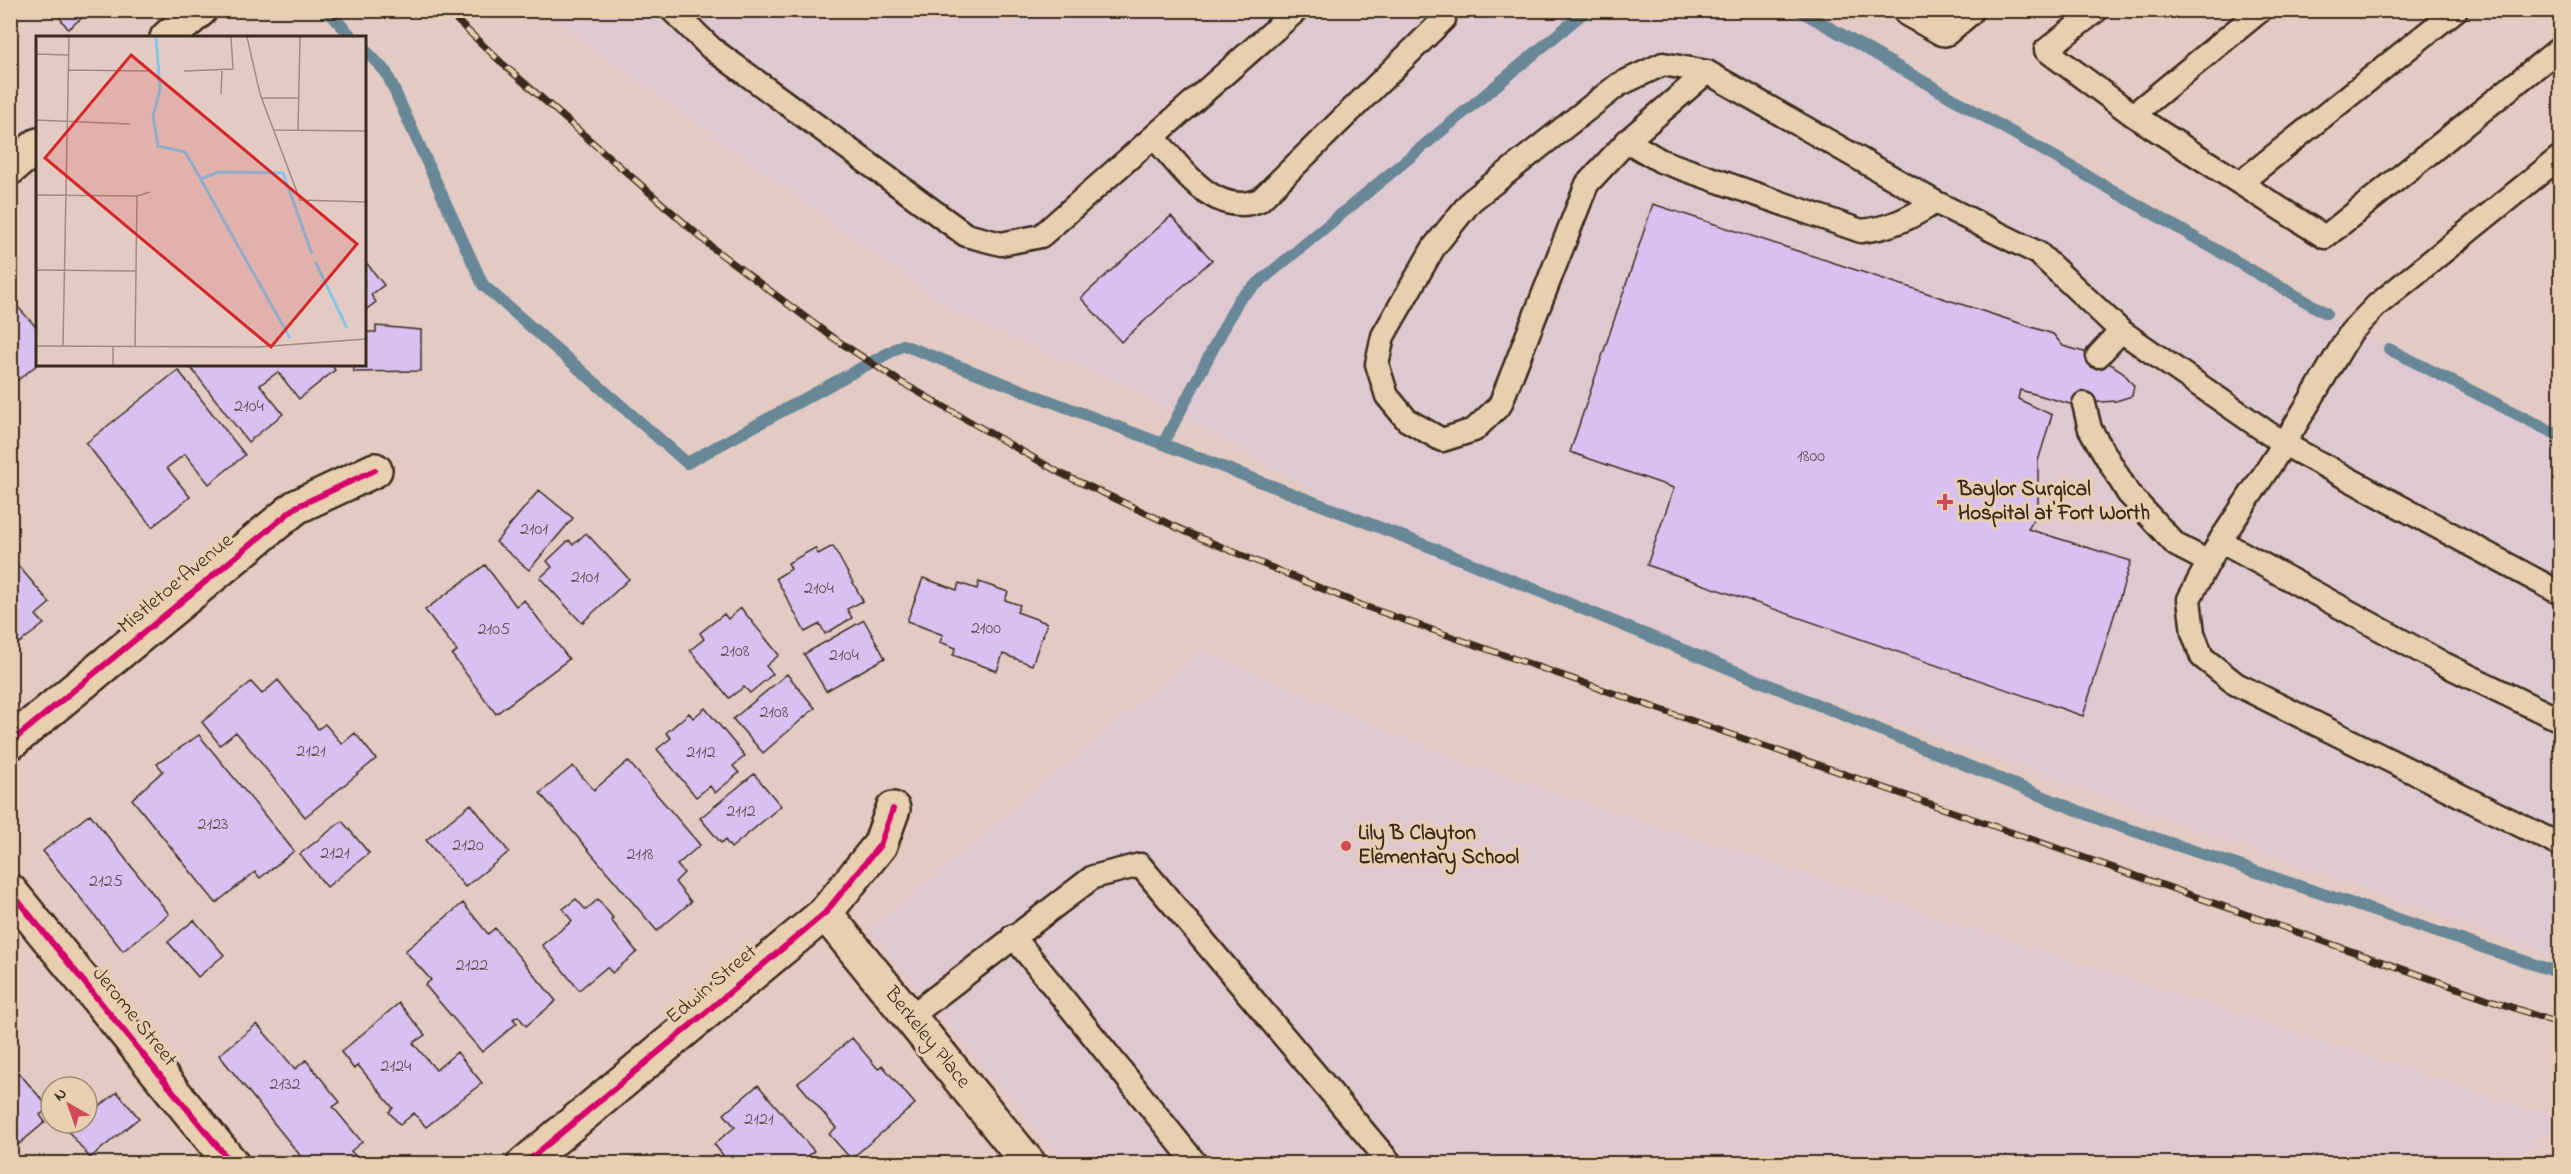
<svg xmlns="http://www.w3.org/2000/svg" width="2571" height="1174" font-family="'Indie Flower',sans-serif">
<rect width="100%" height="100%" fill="#e3cbc3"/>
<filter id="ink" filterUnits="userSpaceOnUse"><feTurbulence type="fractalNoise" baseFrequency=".0167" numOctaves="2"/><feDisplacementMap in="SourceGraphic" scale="12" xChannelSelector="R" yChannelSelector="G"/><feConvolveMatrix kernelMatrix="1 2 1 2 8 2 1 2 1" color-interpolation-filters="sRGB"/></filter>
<g filter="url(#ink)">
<path fill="#e0c8d0" d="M565,10l1241,1 600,349 154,82v517l-1123,-397 -309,-174 -172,-74 -402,-294z
M1202,649l259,112 1099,357v5l-49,41 -1447,-1 -197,-232z"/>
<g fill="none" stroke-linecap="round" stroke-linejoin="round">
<path stroke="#688797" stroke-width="12" d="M327,10l26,28
M1799,10l527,303
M364,49l22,23 97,213 204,178 216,-118 260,99 76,-145 348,-289
M2389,349l171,87
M1163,444l275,106 663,270 459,153"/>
</g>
<path fill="#d8c1f0" stroke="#3b2a1e" stroke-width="1.5" d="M54,10h38l-24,19z
M1653,204l400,130 10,12 35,10 25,16 11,14 -2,10 -16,5 -46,3 -50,-14 -2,9 34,16 -14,46v52l-10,16 103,32 -48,155 -436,-151 27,-77 -104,-36z
M1171,216l41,44 -91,82 -40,-44z
M364,260l20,25 -13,10 5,7 -12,9z
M16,305l22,24v35l-24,19 -4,-4v-69z
M376,326l45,4v41l-67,1v-8h10v-32h12z
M188,364h143l4,6 -36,29 -21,-27 -18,13 23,29 -35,28z
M178,370l67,85 -36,29 -24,-30 -18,14 23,29 -38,30 -66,-84z
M539,490l34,28 -44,52 -33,-28z
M586,533l43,46 -47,44 -42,-45 12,-11 -5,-6 22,-21 4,5z
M833,546l30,55 -16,8 5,9 -27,16 -5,-10 -15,8 -29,-54 15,-9 -3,-6 27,-15 3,6z
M10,556l40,47 -14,12 8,9 -34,26z
M485,565l31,41 8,-6 45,59 -73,55 -44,-59 5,-4 -32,-41z
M923,578l34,12 2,-7 18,6 2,-7 29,10 -3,8 15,5 -3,7 30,11 -15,42 -29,-11 -6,17 -44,-16 3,-7 -16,-6 3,-7 -36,-14z
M741,608l38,47 -13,11 7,8 -23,19 -6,-6 -15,11 -39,-48 14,-11 -4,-6 24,-19 4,5z
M864,620l21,38 -59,33 -22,-37z
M787,674l28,34 -52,45 -30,-34z
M278,680l40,49 7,-5 17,20 13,-11 21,26 -71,58 -69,-85 -16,13 -18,-23 49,-40 11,12z
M705,708l40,48 -12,10 6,7 -24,20 -5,-7 -14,11 -39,-48 14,-11 -5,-5 23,-20 4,5z
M199,735l95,116 -34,27 -5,-6 -39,31 -84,-104 31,-28 -6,-7z
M628,761l72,84 -23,20 7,8 -9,9 16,20 -34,29 -117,-138 33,-27 21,24z
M754,774l27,32 -50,42 -6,-8 -4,3 -21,-25z
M471,804l38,48 -44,35 -39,-47z
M90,814l79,100 -46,37 -80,-100z
M342,821l27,32 -42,34 -27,-33z
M576,899l10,11 12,-11 15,19 -2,2 26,32 -25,21 -5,-6 -28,23 -37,-45 30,-24 -9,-12z
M463,903l25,31 7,-6 61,73 -30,25 -8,-10 -5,3 4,4 -35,29 -57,-67 6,-5 -26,-29z
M194,920l30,35 -26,22 -30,-35z
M399,1003l26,32 -12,8 23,27 21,-18 25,31 -56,44 -12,-14 -14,12 -11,-13 4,-4 -35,-43 -4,4 -13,-17z
M257,1024l38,45 11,-9 34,42 -7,5 29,35 -11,9 11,13h-55l-88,-109z
M852,1038l26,31 4,-4 33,39 -64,55 -22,-25 7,-6 -38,-45z
M19,1073l30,35 -9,7 5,7 -26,22 -9,-10v-53z
M758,1085l56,66 -15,13h-69l-16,-20 21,-17 -11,-13z
M117,1092l22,26 -49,40 -22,-27 11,-8h8v-6z"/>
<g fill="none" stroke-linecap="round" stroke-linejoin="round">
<defs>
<path id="lane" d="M672,10l39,38 255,187 35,9 40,-8 256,-226
M2097,10l-51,40 87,65
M2261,10l-128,105 192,122 235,-189
M1707,72l-80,69 -40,43 -87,221 -26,25 -32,10 -35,-20 -20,-24 -10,-32 6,-28 51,-89 37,-46 147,-116 45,-21 44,8 228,130 103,51 83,78 163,113 276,149
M1154,137c27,30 60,82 106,63l184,-181 -2,-9
M1627,141l34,20 200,70c29,-3 50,-13 74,-29
M2560,157l-183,148 -26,27 -67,112 -64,97 -31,58 4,34 9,24 34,27 324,161
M2240,183l216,-173
M2098,356l23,-25
M2084,404l6,25 38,64 48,52 33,17
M2220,541l224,123 116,56
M1013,936l183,228
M910,1017l183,-140 47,-12 251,299"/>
<path id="street" d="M1910,10l34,19 22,-19
M167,38l33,-28
M10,168l28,-23
M10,743l286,-236 79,-37
M10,891l222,273
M825,913l204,251
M524,1164l301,-251 55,-68 13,-36"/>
</defs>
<use href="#lane" stroke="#3b2a1e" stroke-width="27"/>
<use href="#street" stroke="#3b2a1e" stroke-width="38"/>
<use href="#lane" stroke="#e8cfb0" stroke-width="22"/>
<use href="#street" stroke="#e8cfb0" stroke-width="33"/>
<defs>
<path id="rail" d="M446,10l58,55 210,184 118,88 67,44 161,92 131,61 170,71 1199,419"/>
</defs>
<use href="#rail" stroke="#3b2a1e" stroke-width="7"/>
<use href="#rail" stroke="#e8cfb0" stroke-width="4.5" stroke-dasharray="14" stroke-linecap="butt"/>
<defs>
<path id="cycleway" d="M10,743l286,-236 79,-37
M10,891l222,273
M524,1164l301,-251 55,-68 13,-36"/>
</defs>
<use href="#cycleway" stroke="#e8cfb0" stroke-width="10"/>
<use href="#cycleway" stroke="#d6006c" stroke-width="6"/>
</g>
</g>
<g fill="#d1495b" stroke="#e8cfb0" stroke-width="2">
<path d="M1942 493h6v6h6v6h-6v6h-6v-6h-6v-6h6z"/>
<circle cx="1346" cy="846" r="6"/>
</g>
<g text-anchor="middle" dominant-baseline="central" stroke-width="6" stroke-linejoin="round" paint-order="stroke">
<g font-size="18" fill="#625052">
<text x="249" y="407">2104</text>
<text x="1811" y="457">1800</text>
<text x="534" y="530">2101</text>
<text x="585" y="578">2101</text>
<text x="819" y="589">2104</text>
<text x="986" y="629">2100</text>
<text x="494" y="630">2105</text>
<text x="735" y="652">2108</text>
<text x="844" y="656">2104</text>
<text x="774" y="713">2108</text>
<text x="311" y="752">2121</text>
<text x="701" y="753">2112</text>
<text x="741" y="812">2112</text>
<text x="213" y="825">2123</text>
<text x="468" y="846">2120</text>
<text x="335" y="854">2121</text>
<text x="640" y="855">2118</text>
<text x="106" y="882">2125</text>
<text x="472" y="966">2122</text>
<text x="396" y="1067">2124</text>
<text x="285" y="1085">2132</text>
<text x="759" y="1120">2121</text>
</g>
<g font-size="21" font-weight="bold" fill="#3b2a1e" stroke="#e8cfb0" text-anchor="start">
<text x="1958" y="490">Baylor Surgical<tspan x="1958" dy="24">Hospital at Fort Worth</tspan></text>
<text x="1358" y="834">Lily B Clayton<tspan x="1358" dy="24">Elementary School</tspan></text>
</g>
<g font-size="21" fill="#3b2a1e" stroke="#e8cfb0">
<text transform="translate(176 584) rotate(-40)">Mistletoe Avenue</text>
<text transform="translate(712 985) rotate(-40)">Edwin Street</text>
<text transform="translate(134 1017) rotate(51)">Jerome Street</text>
<text transform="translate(927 1038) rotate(51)">Berkeley Place</text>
</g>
</g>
<g transform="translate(36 36)">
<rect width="330" height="330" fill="#e3cbc3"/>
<path fill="none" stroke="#86c5e7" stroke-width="3" d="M120,1l4,53 -7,26 5,30 27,6 16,27 17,-7 65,1 29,81M165,144l89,158M279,225l32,67"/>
<path fill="none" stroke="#a08b81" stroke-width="1.5" d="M211,1l13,57 40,106 66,2M0,18l32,1M32,34l84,1M148,35l49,-2 -2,-32M185,58l1,-23M225,62h37M0,84l94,4M237,94l93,1M262,94l2,-93M0,159l101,1 13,-4M0,234l100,1M0,310l222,1 108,-8M27,310l6,-309M99,310l2,-150M77,329v-19"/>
<path fill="#d62828" fill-opacity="0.15" stroke="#d62828" stroke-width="3" d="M95,19l226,189 -86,103 -226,-189z"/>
<rect width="330" height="330" fill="none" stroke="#3b2a1e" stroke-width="3"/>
</g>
<rect width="2571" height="1174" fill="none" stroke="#e8cfb0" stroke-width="36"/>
<rect x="18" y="18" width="2535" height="1138" fill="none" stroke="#3b2a1e" stroke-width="2" filter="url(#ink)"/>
<g transform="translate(69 1105) rotate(320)"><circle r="28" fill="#e8cfb0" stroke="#a38d76" stroke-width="1.5"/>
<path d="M0-4.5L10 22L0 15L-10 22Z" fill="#d1495b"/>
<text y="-9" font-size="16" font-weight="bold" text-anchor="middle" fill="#3b2a1e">N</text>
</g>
</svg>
